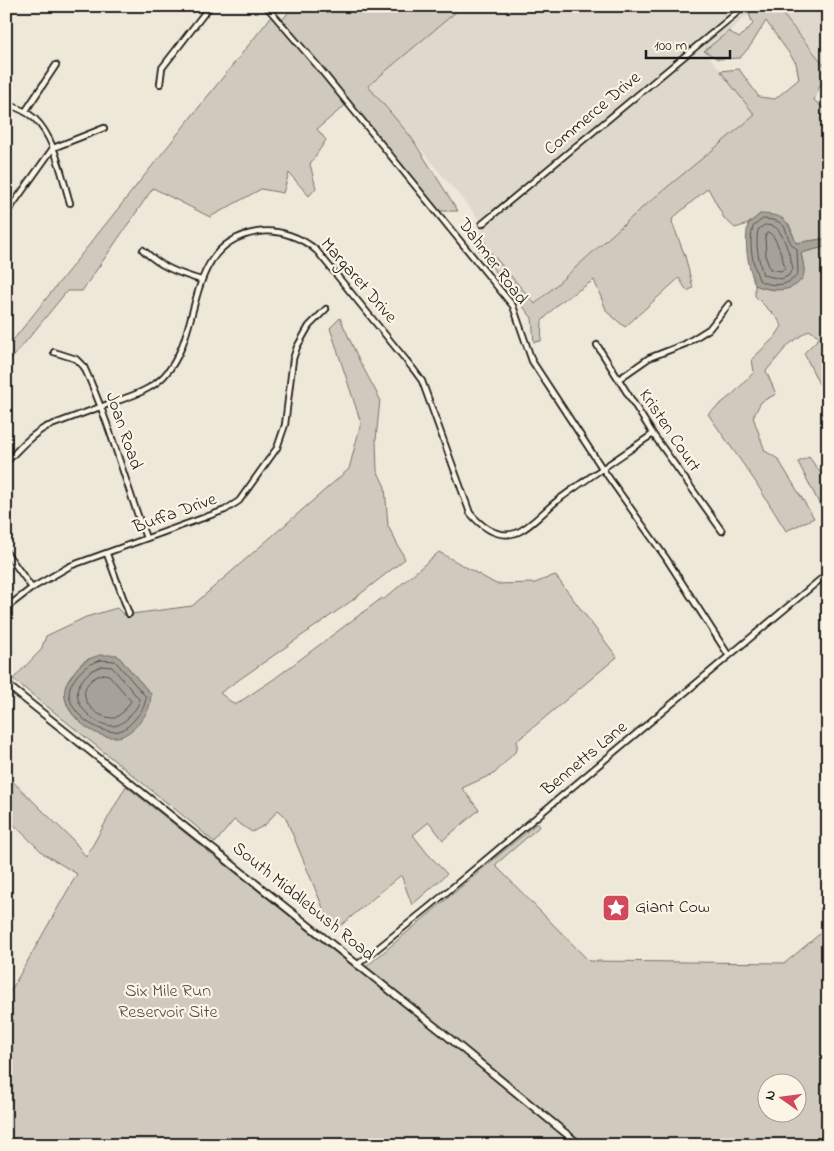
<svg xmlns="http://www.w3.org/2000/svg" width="834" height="1151" font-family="'Indie Flower',sans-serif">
<rect width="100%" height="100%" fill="#eee8d9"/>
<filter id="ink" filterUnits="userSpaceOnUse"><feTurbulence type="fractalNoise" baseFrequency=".02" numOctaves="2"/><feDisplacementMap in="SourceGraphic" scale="10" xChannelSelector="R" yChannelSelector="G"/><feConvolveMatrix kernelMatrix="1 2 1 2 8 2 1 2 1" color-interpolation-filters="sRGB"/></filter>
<g filter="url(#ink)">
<path fill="#ded9cb" d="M463,6h296l-54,45 51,64 -113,92 -108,97 -49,-57 -8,-29 -110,-132z
M776,6h52v57l-3,2z"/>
<path fill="#cfcabd" stroke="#76736c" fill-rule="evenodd" d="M294,6h169l-95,80 43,51 47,74h-19l-90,-109 -32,27 9,11 -16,24 6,24 -7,8 -20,-23 -6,20 -22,-4 -51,28 -57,-29 -71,103h-15l-61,75v-17l269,-337 7,8z
M759,6h17l48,59 4,-2v18l-8,4 -6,15 13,11 1,3v124l-32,5 -7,-19 -29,-10 -12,10 -13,4 -11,-10 -16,-30 -35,30 -1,4 13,34 8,32 -6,3 -8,-13 -54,49 -18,-15 -13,-32 -35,23 -17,18 -1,20 -7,1 -2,-24 -58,-74 8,-11 4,14 49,57 108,-97 112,-92 -35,-44 19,-2 20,28 16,2 24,-20 -3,-16 -30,-42 -15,24 -11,13 -22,1 -14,-8 25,-20 10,7 14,-14 -4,-10z
M828,246v150l-9,-12 -15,-31 16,-16 -11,-7 -21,15 -22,26 10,23 -15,8 -8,15 12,34 13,8 36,59 -28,13 -31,-50 -47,-67 26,-21 20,-21 -2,-13 23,-22 7,-11 -5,-8 -22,-22v-11c14,6 39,9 47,-8 4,-7 0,-17 -1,-24z
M340,318l19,42 21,39 -4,41 1,30 8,17 3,39 17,33 -55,43 -130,91 15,12 39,-26 108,-81 1,2 56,-48 57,32 39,-1 20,-8 62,82 -100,84v9l-22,23 -33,15 17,22 -36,30 -14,-18 -16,13 14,18 20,21 -35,31 -11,-30 -68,57 -48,-116 -7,-6 -13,15 -13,7 -18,-12 -19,23 -24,-21 -178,-143 28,-29 5,-14 40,-19 31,-9 7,7 68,-9 157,-137 12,-46 -31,-95zM117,655l34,39 -51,40c-25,-11 -47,-33 -27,-60 4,-5 7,-11 13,-14 8,-4 21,-4 31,-5z
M809,457l19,26v35l-4,-5 -26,-51z
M6,775l68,66 12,16 40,-71 234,186 177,-149 3,3 -45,39 94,96 196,2 43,-36v218h-822v-146l71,-125 -33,-20 -38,-37zM766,1084h30v30h-30z"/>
<path fill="#a7a299" stroke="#6f6c67" d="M760,214c27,1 27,6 36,29l32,-5v8l-27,7c1,7 5,17 2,24 -9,17 -34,14 -48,8 -7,-20 -11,-39 -7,-61z
M100,655h17l34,39c-1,15 -3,17 -11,28 -4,5 -12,12 -18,14 -24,8 -62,-23 -57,-48 1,-5 5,-10 8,-14 7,-11 14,-15 27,-19z"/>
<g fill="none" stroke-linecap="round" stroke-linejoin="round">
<path stroke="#54524e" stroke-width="1" d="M763,219c33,1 17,19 34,30l1,25c-9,12 -26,14 -39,6 -6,-17 -11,-35 -6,-53z
M765,225c1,0 8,1 8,1 10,3 18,33 20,43l-5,7 -7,3 -18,-4c-4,-14 -8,-30 -5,-45z
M770,233c7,5 13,26 15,35l-4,3 -11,-2 -4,-11 -1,-22 2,-3z
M101,660l14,1 31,36c-1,10 -5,15 -12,23 -3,4 -10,10 -15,11 -20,5 -56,-21 -49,-44 1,-3 4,-7 6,-10 8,-10 13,-13 25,-17z
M102,666l10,1 27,32c0,7 -4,11 -9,16 -2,4 -8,8 -12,10 -18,6 -52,-22 -37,-43 6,-9 10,-12 21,-16z
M103,674l6,1 22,26 -8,11 -8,6c-26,1 -47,-33 -12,-44z"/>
<defs>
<path id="minor" d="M266,6l50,58 197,242 19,55 70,107 64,90 63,98
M160,84l2,-16 48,-62
M6,104c10,3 20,7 28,14 21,19 28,59 36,85
M25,112l31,-47
M6,214l47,-66 51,-20
M482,224l263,-218
M143,250c18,17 35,23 58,30
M597,345l56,89 69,97
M54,352l22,7 8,8c26,56 41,115 62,171
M619,379l30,-21 36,-14 24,-15 20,-25
M6,463c12,-14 24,-27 40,-36 19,-7 38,-14 57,-21 21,-8 45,-13 61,-30 41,-43 18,-133 94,-144 20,-3 44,5 59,19l97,119 8,11 48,132c11,13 27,26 46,20 14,-5 30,-24 42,-33 31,-23 63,-44 95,-66
M6,552l26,36
M107,554l22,60
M6,608l26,-20 38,-22 155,-56 14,-9 38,-53 8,-23 8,-66 4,-12 12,-21 17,-17
M357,965l72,-58 399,-334"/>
<path id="tertiary" d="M6,684l436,348 138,113"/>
</defs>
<use href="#minor" stroke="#1c1c1c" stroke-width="8"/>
<use href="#tertiary" stroke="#1c1c1c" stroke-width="9"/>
<use href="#minor" stroke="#fcf5e5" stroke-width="4.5"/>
<use href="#tertiary" stroke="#fcf5e5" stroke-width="5.5"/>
</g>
</g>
<defs>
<symbol id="sight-square" viewBox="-11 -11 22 22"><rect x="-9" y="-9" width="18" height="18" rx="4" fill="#d1495b" stroke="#fcf5e5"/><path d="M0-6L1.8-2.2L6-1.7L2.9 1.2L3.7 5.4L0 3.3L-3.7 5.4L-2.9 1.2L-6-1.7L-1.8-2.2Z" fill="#fff"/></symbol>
</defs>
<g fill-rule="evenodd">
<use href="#sight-square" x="600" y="892" width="32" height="32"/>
</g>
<g text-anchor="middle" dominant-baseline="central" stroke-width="4.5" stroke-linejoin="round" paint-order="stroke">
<g font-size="18" fill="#1c1c1c" stroke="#fcf5e5">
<text transform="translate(593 114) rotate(-40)">Commerce Drive</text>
<text transform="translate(492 262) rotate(53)">Dahmer Road</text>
<text transform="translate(358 281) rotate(49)">Margaret Drive</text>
<text transform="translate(123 431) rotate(71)">Joan Road</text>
<text transform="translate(669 431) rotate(56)">Kristen Court</text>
<text transform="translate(175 514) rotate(-20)">Buffa Drive</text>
<text transform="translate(585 759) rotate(-40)">Bennetts Lane</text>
<text transform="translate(303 902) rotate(39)">South Middlebush Road</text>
</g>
<g font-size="18" fill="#1c1c1c" stroke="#fcf5e5" text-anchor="start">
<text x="635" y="908">Giant Cow</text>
</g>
<g font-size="18" fill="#52504c" stroke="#fcf5e5">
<text x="168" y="992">Six Mile Run<tspan x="168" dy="21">Reservoir Site</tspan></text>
</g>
</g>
<rect width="834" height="1151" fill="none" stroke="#fcf5e5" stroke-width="25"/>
<rect x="12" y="12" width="809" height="1126" fill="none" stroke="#1c1c1c" stroke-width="2" filter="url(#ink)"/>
<g transform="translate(782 1098) rotate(284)"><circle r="24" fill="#fcf5e5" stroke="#a29e95"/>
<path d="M0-4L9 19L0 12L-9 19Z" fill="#d1495b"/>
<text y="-8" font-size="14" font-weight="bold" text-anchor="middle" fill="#1c1c1c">N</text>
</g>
<path d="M646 50v8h84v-8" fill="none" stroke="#1c1c1c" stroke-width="2.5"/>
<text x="654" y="50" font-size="15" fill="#1c1c1c" stroke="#fcf5e5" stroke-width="4" paint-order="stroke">100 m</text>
</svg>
